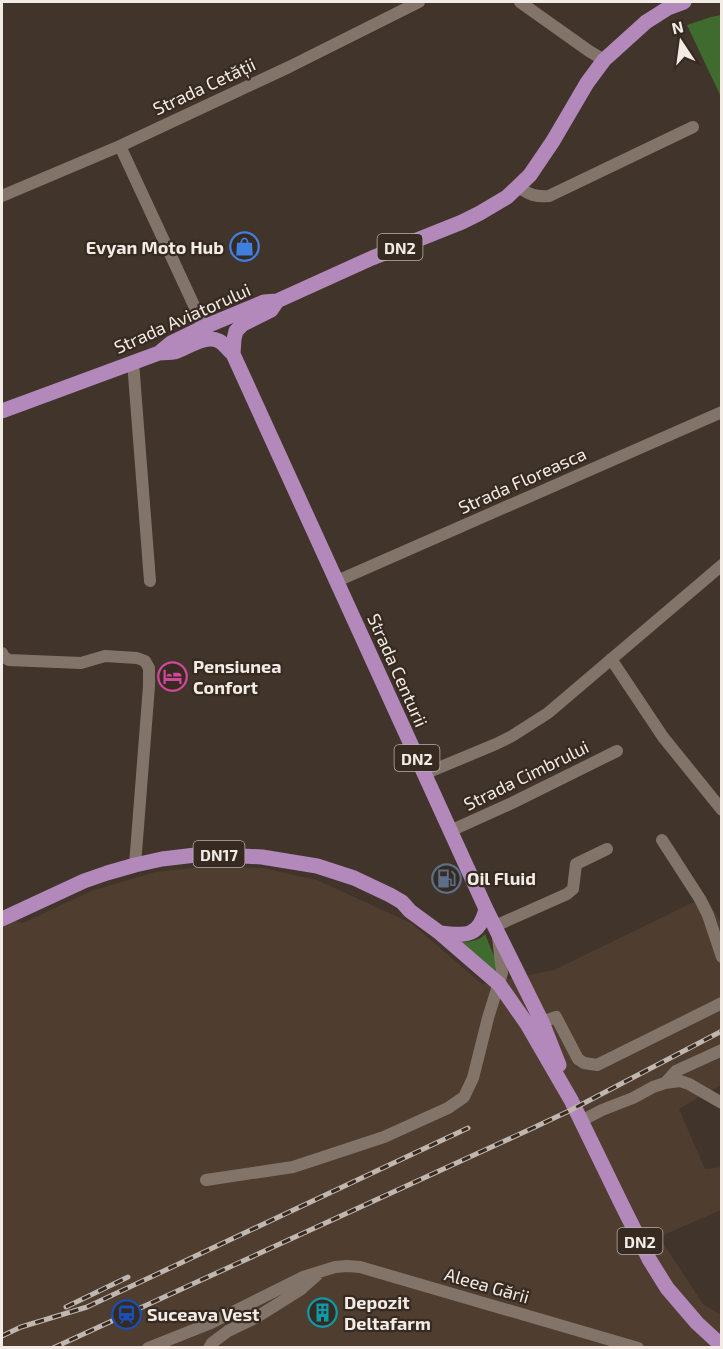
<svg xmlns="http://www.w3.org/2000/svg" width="723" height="1349" font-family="'Exo 2',sans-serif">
<rect width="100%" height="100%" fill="#41342b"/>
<path fill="#4f3d2f" d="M212,866l50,2 55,12 94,43 71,61 72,-14 152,-74 15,27v162l-42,24 26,60 16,-2v43l-62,27 44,67 18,11v32h-719v-430l21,6 68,-32 64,-19z"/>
<path fill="#3f6b2e" d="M721,15h1l-1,82 -34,-72 24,-8z
M485,934l11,27 -1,16 -38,-35c11,0 21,0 28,-8z"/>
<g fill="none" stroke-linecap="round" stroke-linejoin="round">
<path stroke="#83746a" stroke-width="12" d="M520,2l69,49 15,9
M120,146l84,181
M519,187c10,8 17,10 30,9l144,-69
M2,196l118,-50 169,-79 130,-65
M133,362l17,219
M337,581l385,-169
M2,653l2,4 5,3 72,3 24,-7 32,2 8,3 4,7v18l-14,179
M611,659l52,78 59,73
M424,774l72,-30 16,-8 36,-23 174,-148
M450,831l62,-28 105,-52
M662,840l38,59 8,16 14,42
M495,926l72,-32 6,-5 3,-25 31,-15
M542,1022l14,-5 22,42 6,4 13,2 125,-62
M665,1083l11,-12 46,-21
M581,1121l21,-11 31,-12 20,-11 12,-4 15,-2 9,3 33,19
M206,1180l87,-13 91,-30 64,-29 16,-11 9,-19 15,-60 14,-45 -4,-36
M148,1348l63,-25 92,-46 32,-10 12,-1 13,1 278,81
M209,1348l3,-5 16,-12 29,-14 43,-27 17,-15"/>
<path stroke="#b388ba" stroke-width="15" d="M159,353c5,0 10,0 15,-1 13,-4 31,-18 45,-11 6,3 9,9 14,13l253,555 56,113 17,43
M233,354l1,-15 2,-8 7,-7 28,-14 6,-9
M2,411l157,-58 12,-10 33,-16 60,-25 13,-1 95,-43 90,-36 18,-9 27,-16 23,-22 23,-34 34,-58 17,-23 42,-38 22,-14 16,-6
M2,919l82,-38 23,-8 28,-8 27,-6 42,-5 58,3 55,9 37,12 36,17 12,7 8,9 30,22 59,51 28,40 44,76 51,105 27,54 18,29 30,35 25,23
M440,933c26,3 39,4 46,-24"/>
<defs>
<path id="rail" d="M66,1307l62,-30
M2,1336l19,-9 66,-20 381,-179
M53,1348l482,-221 34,-16 153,-80"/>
</defs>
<use href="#rail" stroke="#c0b7b0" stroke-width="5"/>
<use href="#rail" stroke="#362a21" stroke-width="3" stroke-dasharray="9" stroke-linecap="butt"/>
</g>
<defs>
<symbol id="shop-ring" viewBox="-11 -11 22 22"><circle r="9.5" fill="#362a21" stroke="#3f7fe0" stroke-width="1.5"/><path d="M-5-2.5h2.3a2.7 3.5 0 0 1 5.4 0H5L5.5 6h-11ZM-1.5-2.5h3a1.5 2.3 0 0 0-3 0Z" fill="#3f7fe0"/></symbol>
<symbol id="hotel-ring" viewBox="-11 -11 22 22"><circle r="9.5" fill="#362a21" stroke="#d1479c" stroke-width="1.5"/><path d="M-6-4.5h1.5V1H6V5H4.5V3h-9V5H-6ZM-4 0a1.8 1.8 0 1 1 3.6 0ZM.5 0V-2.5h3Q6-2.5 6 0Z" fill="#d1479c"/></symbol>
<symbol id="fuel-ring" viewBox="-11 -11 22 22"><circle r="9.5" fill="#362a21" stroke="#5c6f8a" stroke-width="1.5"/><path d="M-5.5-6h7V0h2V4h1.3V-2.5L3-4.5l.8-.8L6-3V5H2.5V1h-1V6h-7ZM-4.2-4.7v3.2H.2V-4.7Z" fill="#5c6f8a"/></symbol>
<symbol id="building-ring" viewBox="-11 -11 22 22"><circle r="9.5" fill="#362a21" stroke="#0f9aa8" stroke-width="1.5"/><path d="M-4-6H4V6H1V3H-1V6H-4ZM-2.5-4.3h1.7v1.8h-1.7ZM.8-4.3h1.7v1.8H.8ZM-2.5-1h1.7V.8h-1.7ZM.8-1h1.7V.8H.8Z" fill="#0f9aa8"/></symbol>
<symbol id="station-ring" viewBox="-11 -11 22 22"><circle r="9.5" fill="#362a21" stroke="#1a4fb4" stroke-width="1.5"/><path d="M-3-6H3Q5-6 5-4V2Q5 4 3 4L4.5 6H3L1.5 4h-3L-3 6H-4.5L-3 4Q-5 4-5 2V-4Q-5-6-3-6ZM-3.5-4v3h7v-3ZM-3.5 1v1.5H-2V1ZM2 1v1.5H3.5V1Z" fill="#1a4fb4"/></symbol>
</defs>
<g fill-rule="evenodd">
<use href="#shop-ring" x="228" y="230" width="33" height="33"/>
<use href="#hotel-ring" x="156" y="660" width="33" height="33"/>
<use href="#fuel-ring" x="430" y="862" width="33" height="33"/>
<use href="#building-ring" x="306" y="1296" width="33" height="33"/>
<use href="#station-ring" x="110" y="1298" width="33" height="33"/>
</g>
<g text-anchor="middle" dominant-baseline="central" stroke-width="4.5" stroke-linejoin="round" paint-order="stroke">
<g fill="#362a21" stroke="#bab1aa" stroke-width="1.5">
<rect x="377.5" y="234" width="45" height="26" rx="4.5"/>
<rect x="394.5" y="745" width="45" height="26" rx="4.5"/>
<rect x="193.5" y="841" width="51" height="26" rx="4.5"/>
<rect x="617.5" y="1228" width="45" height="26" rx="4.5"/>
</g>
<g font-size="16" font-weight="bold" fill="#f3ebe5">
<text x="400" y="247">DN2</text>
<text x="417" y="758">DN2</text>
<text x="219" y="854">DN17</text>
<text x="640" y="1241">DN2</text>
</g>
<g font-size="18" fill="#f3ebe5" stroke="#362a21">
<text transform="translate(204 86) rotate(-25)">Strada Cetății</text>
<text transform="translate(182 318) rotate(-24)">Strada Aviatorului</text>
<text transform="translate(522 480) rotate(-24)">Strada Floreasca</text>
<text transform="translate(398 670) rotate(66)">Strada Centurii</text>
<text transform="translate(526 775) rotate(-26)">Strada Cimbrului</text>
<text transform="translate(487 1285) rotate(16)">Aleea Gării</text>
</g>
<g font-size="18" font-weight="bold" fill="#f3ebe5" stroke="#362a21" text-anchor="start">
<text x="224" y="247" text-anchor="end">Evyan Moto Hub</text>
<text x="193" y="666">Pensiunea<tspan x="193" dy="21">Confort</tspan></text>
<text x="467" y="878">Oil Fluid</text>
<text x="344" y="1302">Depozit<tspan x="344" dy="21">Deltafarm</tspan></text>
<text x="147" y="1314">Suceava Vest</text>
</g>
</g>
<rect width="723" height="1349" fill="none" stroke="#f3ebe5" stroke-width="6"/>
<g transform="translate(681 42) rotate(347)" stroke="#362a21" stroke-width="4.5" paint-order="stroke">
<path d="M0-4.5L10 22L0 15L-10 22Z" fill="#f3ebe5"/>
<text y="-9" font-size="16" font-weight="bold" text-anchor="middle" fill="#f3ebe5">N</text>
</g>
</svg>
